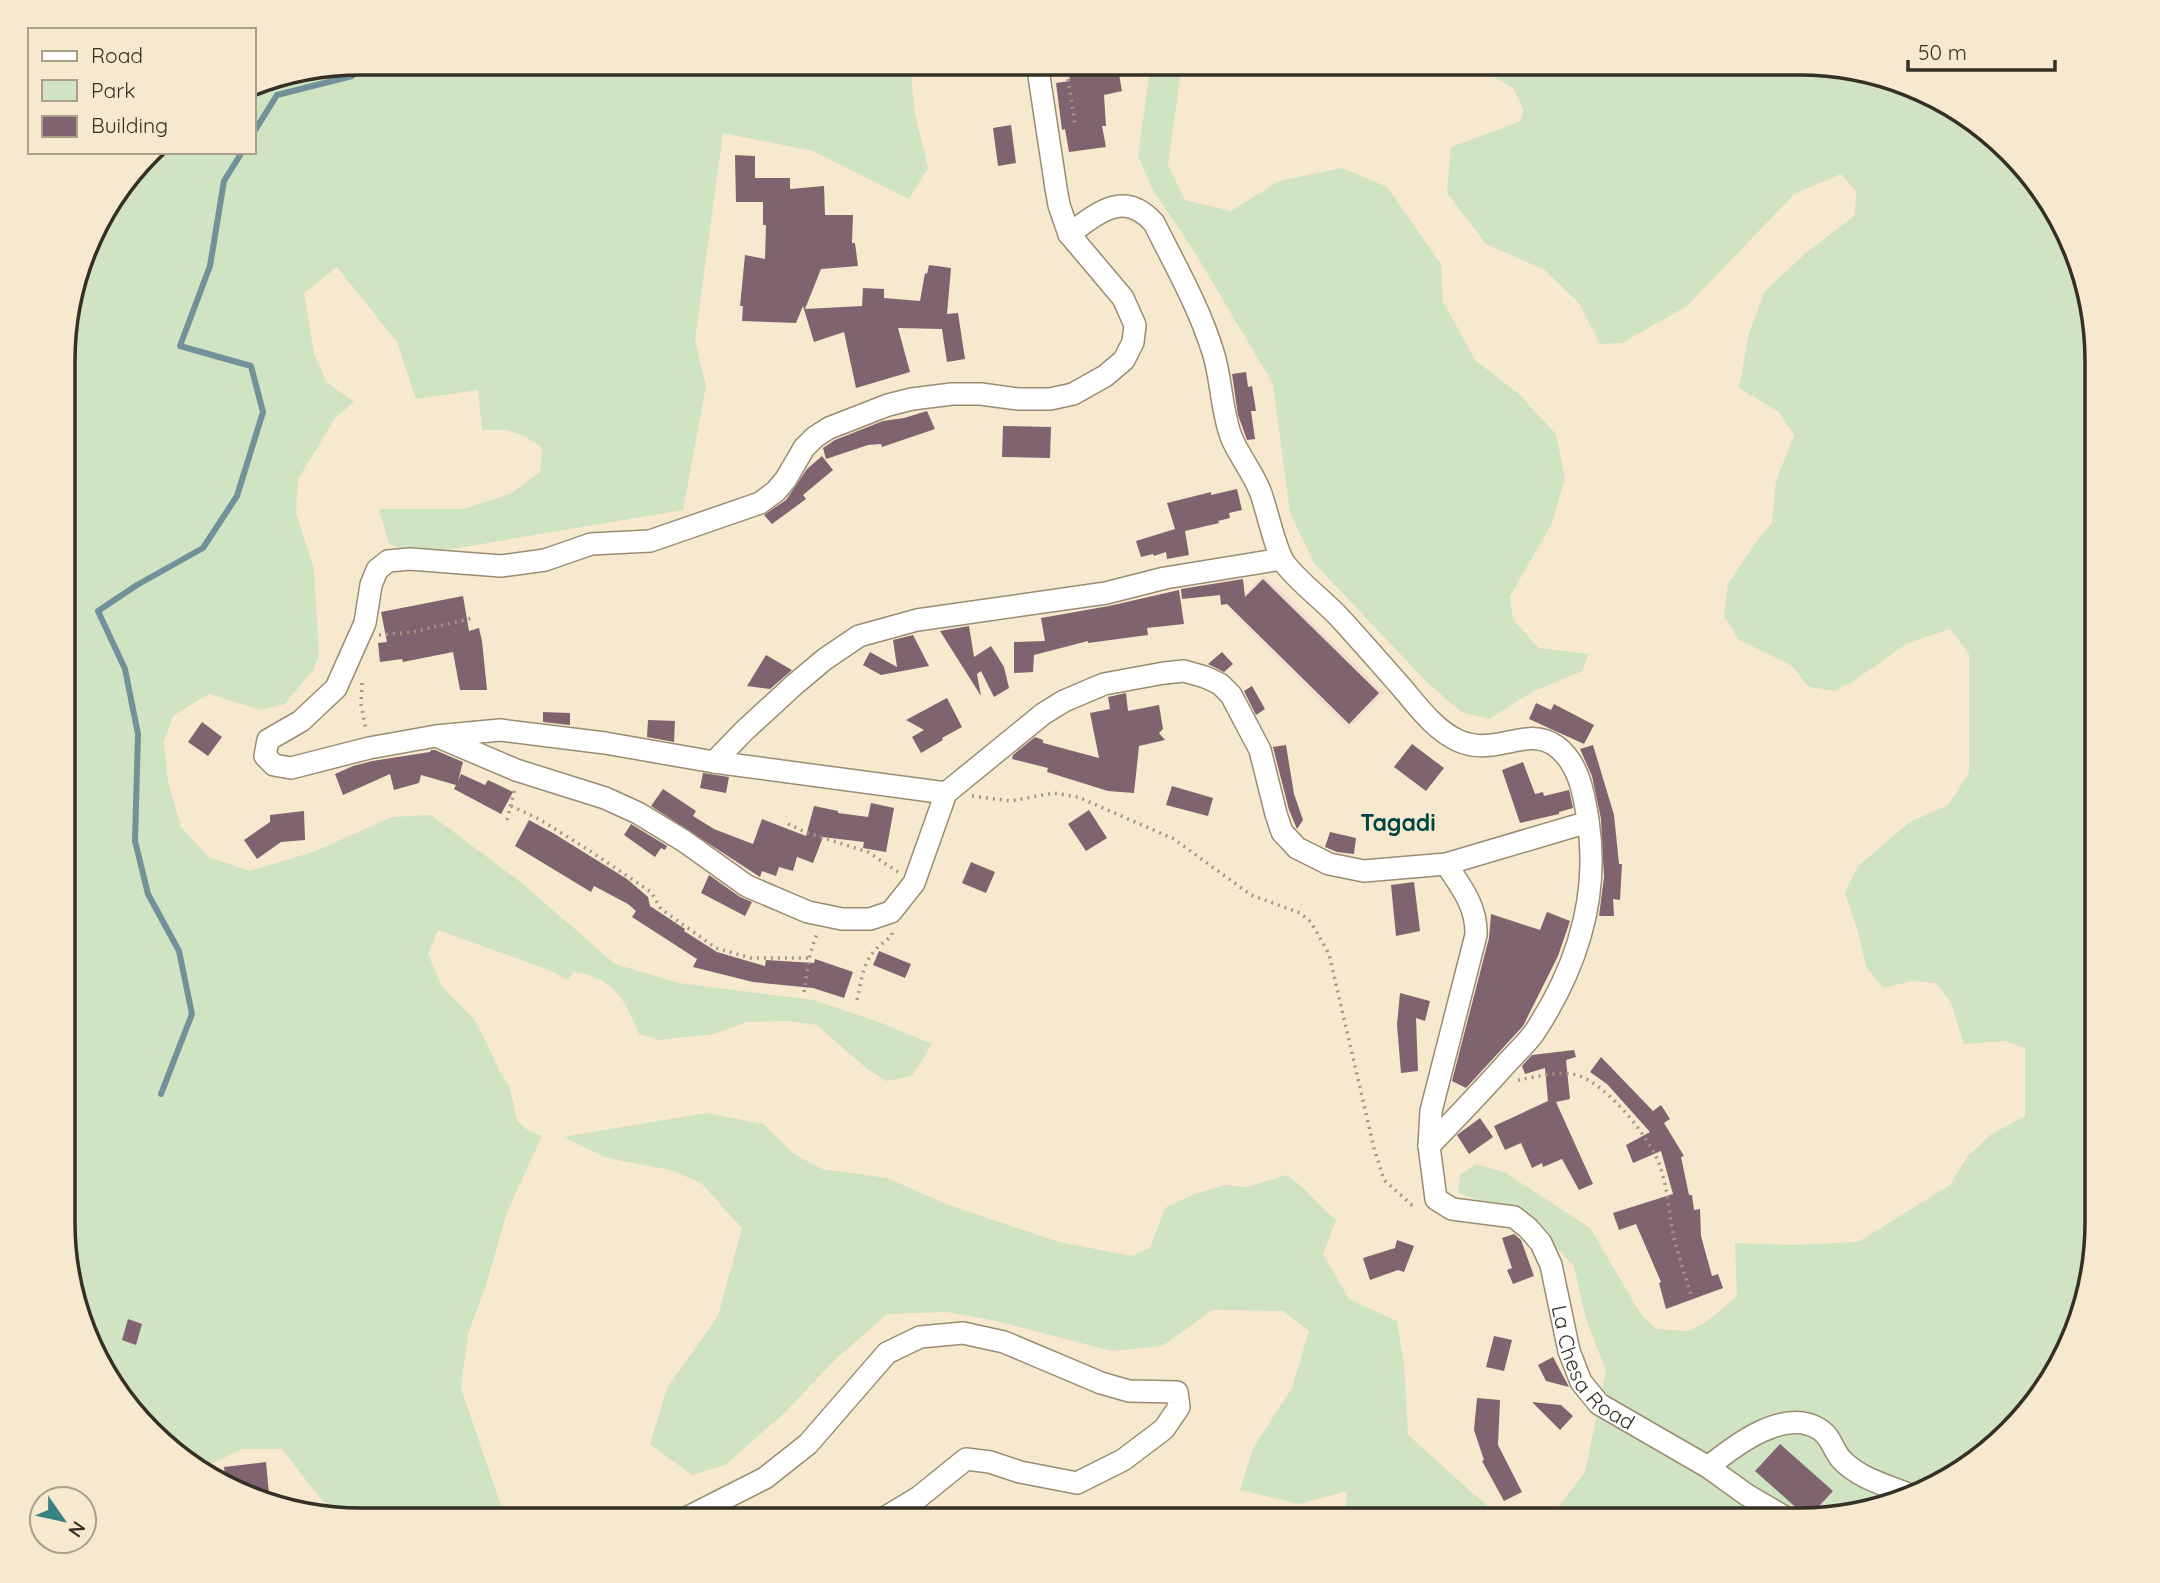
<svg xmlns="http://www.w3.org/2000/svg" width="2160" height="1583" font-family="Quicksand,sans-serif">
  <rect width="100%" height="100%" fill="#f7e9cd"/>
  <path fill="#f1dcce" d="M1264 575 1384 693 1348 729 1230 610Z"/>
  <path fill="#d0e3c3" d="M362 63H910L915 115 928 168 909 199 813 151 723 133 695 340 706 386 683 510 440 551 410 552 389 544 379 509H463L510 494 540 472 542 448C520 431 509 429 482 430L478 390 416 399 397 342 337 267 304 293 314 354 327 382 354 402 336 417 298 479 296 513 314 569 319 656 313 670 285 704 261 710 209 694 174 715 164 741 168 781 181 827 209 857 250 871 313 852 392 817 431 815 523 884 615 964 679 983 814 1000 884 1024 932 1044 912 1076 886 1081 865 1067 817 1025 787 1021 747 1022 714 1034 659 1040 639 1034C625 999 613 977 573 972L568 980 549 970 438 930 428 954 442 987 473 1018 484 1038 499 1070 510 1088 517 1121 526 1129 542 1136 507 1212 486 1285 468 1334 461 1388 502 1509 501 1519H343L320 1498 282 1449H242L200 1469 180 1458 103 1370 66 1260V323L94 229 153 152H254V84Z
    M1151 63H1182L1168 165 1185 200 1231 211 1279 181 1342 168 1387 187 1441 264 1443 302 1476 361 1518 393 1556 434 1565 478 1552 523 1510 596 1513 620 1539 648 1589 654 1582 671 1534 691 1489 719 1461 712 1427 682 1314 563 1290 513 1273 384 1194 251 1153 190 1138 156Z
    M1469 63 1817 64 1912 86 1980 125 2066 229 2096 343V1240L2081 1318 2035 1403 1931 1489 1799 1520H1548L1585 1472 1606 1371 1585 1316 1574 1266 1526 1216 1458 1193 1460 1175 1476 1164 1504 1172 1590 1228 1642 1316 1656 1329 1688 1331 1705 1323 1737 1296 1735 1243 1792 1245 1858 1242 1950 1185 1967 1157 1990 1135 2025 1116V1048L2005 1041 1964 1044 1951 1003 1936 983 1912 981 1883 988 1866 966 1858 932 1845 893 1858 866 1910 822 1948 805 1969 773V654L1950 629 1908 643 1852 682 1834 691 1809 687 1791 665 1739 640 1724 616 1728 584 1756 542 1772 523 1776 481 1794 435 1779 412 1739 388 1749 333 1765 291 1805 254 1855 215 1856 191 1841 174 1794 194 1687 306 1622 343 1600 344 1579 303 1545 270 1486 244 1447 193 1451 147 1519 122 1524 111 1513 88Z
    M706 1113 763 1124 794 1154 822 1169 887 1178 946 1204 1059 1242 1132 1256 1150 1248 1165 1208 1194 1194 1225 1185 1247 1187 1286 1175C1306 1187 1318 1205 1336 1220L1323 1254 1349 1299 1397 1321 1404 1364 1408 1435 1503 1520H1345L1347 1491 1299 1504 1240 1490 1253 1448 1292 1388 1309 1331 1283 1311 1213 1310 1162 1346 1112 1351 996 1321 947 1312 887 1314 838 1357 783 1414 725 1465 692 1475 650 1444 667 1388 718 1316 742 1228 701 1183 671 1170 607 1158 563 1137Z"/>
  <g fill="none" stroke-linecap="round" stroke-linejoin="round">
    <path stroke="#72929b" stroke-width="6" d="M254 132 277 95 352 76 367 63
      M161 1094 192 1014 179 951 148 894 135 841 138 734 125 669 98 611 137 585 203 548 237 496 263 412 251 366 180 346 210 266 224 181 242 152"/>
  </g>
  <path fill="#7f636f" d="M1103 63H1117L1122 91 1104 95 1106 126H1102L1106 147 1069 152 1065 129 1062 130 1056 83 1070 81 1069 74 1104 69Z
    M1011 125 1016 163 998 166 993 128Z
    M735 155 755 156V178H790V189L824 186 825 215H853L852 243H855L858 266 821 269 805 309 862 306 863 288 884 289V298L920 301 925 273 927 274 929 265 951 268 947 314 958 313 965 359 947 362 942 329 898 328 910 372 856 388 844 332 814 342 803 306 796 323 742 321 743 306H740L745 255 765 259 766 225H763V202H736Z
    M1246 372 1248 387 1252 386 1256 411H1251L1255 439 1247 440 1238 415 1232 374Z
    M927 411 935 429 882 447 881 444 868 445 826 459 823 448 835 440 883 421 904 418Z
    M1003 426 1051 427 1050 458 1002 457Z
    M822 456 833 470 803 495 806 499 772 524 764 515 786 500 807 469Z
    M1237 489 1242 510 1229 513 1230 518 1218 521 1219 523 1185 531 1189 555 1167 559 1166 552 1154 556 1153 554 1141 557 1136 541 1175 529 1167 503 1211 492V495Z
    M1243 579 1245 597 1263 579 1379 693 1349 724 1227 604 1221 605 1220 595 1182 599 1181 589Z
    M1179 590 1184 624 1147 628 1148 635 1088 643V641L1034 655 1033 672 1014 673V642L1045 641 1041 618 1109 606Z
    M463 596 469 631 479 628 482 641 487 690H460L453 652 403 662 402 659 380 662 378 643 387 642 381 612Z
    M969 626 974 657 991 646 1004 667 1009 688 994 697 981 671 977 674 981 696 940 631Z
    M913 635 929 666 881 675 863 665 870 652 897 667 893 640Z
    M1222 652 1233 664 1224 672 1208 664Z
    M766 655 792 670 770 689 747 686Z
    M1252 686 1265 709 1256 715 1244 691Z
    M1126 693 1128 711 1159 705 1163 729 1159 733 1165 740 1139 746 1134 793 1108 791 1047 772 1048 768 1012 759 1013 755 1035 737 1043 740V743L1099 758 1090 713 1110 709 1108 697Z
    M947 698 962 727 942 738 943 740 921 753 912 737 924 730 906 720Z
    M1536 703 1551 710 1554 704 1594 725 1584 744 1529 719Z
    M543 712 570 713V725L543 722Z
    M648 720 675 721 674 742 647 737Z
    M202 722 222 737 208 756 188 742Z
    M1412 744 1444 768 1426 791 1394 767Z
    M1286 745 1294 794 1303 820 1297 829 1289 810 1273 747Z
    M1593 745 1614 815 1619 864H1622L1620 900 1613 899 1614 916H1599L1604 877 1601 819 1592 776 1580 749Z
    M431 750H435L463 762 458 781 461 774 485 785 488 780 513 792 501 814 454 789 456 785 421 775 419 783 394 790 390 774 343 795 335 774 353 766 372 761 430 752Z
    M1523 762 1535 794 1543 792 1544 796 1569 790 1573 808 1559 812V814L1520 823 1502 770Z
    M703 773 729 777 726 793 700 788Z
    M1172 786 1213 798 1208 816 1166 805Z
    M663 789 696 811 693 816 714 829 753 844 762 819 806 836 814 806 838 811V813L868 817 871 803 894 808 886 852 863 848 864 842 823 837 813 863 797 857 793 871 779 867 776 876 762 871 760 877 651 806Z
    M1089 810 1107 838 1086 851 1068 824Z
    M304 811 305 840 281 842 257 859 244 840 270 822V815Z
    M529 820 553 833 627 879 648 897 650 906 685 929 684 931 717 952 765 966 766 960 814 963 815 959 853 972 844 998 813 988 753 982 693 967 697 959 632 917 636 911 628 904 594 886 591 892 515 846Z
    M631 824 667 846 665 850 661 848 655 857 624 835Z
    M1330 832 1356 838 1354 854 1337 852 1325 847Z
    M971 862 995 872 986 893 962 883Z
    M709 875 740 897 752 902 745 916 701 893Z
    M1414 882 1420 931 1396 936 1391 885Z
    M1547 912 1570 921 1558 956 1523 1026 1466 1088 1452 1081 1489 938 1491 914 1540 930Z
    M879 951 911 964 905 978 873 965Z
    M1400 993 1430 1001 1425 1021 1416 1018 1418 1071 1401 1073 1397 1025Z
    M1574 1050 1576 1057 1566 1060 1570 1099 1556 1102 1593 1184 1579 1190 1562 1159 1543 1167 1542 1163 1532 1168 1521 1143 1505 1150 1494 1126 1548 1101 1545 1068 1525 1074 1522 1066 1532 1055Z
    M1601 1057 1653 1111 1661 1105 1670 1119 1664 1123 1684 1156 1681 1157 1689 1195H1692L1694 1210 1700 1209 1701 1236 1712 1276 1718 1274 1723 1288 1666 1309 1659 1283 1661 1282 1636 1224 1619 1230 1613 1213 1673 1194 1661 1151 1633 1163 1626 1145 1650 1132 1607 1084 1590 1072Z
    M1480 1118 1493 1137 1469 1154 1457 1135Z
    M1514 1234 1521 1240 1534 1276 1513 1284 1507 1270 1512 1268 1502 1238Z
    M1397 1240 1414 1246 1404 1272 1398 1270 1370 1280 1363 1258 1395 1248Z
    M128 1319 142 1324 136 1345 122 1340Z
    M1494 1336 1512 1340 1504 1371 1486 1367Z
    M1553 1357 1568 1385 1569 1387 1546 1381 1538 1365Z
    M1477 1398 1500 1400 1498 1445 1522 1492 1504 1501 1482 1461 1484 1460 1474 1430Z
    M1532 1402 1561 1405 1573 1416 1560 1430Z
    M1780 1444 1833 1491 1808 1518 1755 1471Z
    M266 1462 270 1505 226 1483 224 1467Z"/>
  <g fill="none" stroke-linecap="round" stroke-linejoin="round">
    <defs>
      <g id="street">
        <path d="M1069 234C1098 213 1124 189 1154 223 1175 265 1199 307 1213 352 1222 380 1221 412 1232 439 1240 457 1253 473 1260 491 1267 509 1275 550 1285 564 1303 586 1321 598 1340 618 1361 641 1382 665 1403 689 1419 708 1436 731 1459 741 1496 757 1526 725 1556 746 1579 763 1584 794 1588 820 1600 898 1577 968 1534 1033 1526 1044 1515 1054 1506 1064 1481 1092 1455 1119 1429 1146"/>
        <path d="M441 738 516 770 605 798 638 813 684 841 747 886 808 912 842 919H870L891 912 914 883 946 793 1043 714 1064 701 1104 684 1164 673 1184 671 1205 677 1220 684 1231 695 1260 750 1276 814 1282 832 1297 848 1329 864 1364 871 1446 864 1588 822"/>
        <path d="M714 762 744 731 794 685 825 659 859 636 917 620 1106 593 1165 578 1282 559"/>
        <path d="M946 793 714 762 605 743 500 730 436 736 369 748 291 768 274 765 265 756 268 740 301 721 336 688 365 623 371 585 377 570 388 561 410 559 501 566 545 560 591 544 650 541 760 503 776 491 786 479 804 448 815 437 829 428 888 405 912 399 952 394H981L1018 399H1050L1073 394 1105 376 1124 360 1133 342 1135 325 1123 298 1069 234 1059 205 1056 188 1037 63"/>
        <path id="s1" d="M1446 864C1461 887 1477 906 1476 935L1431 1111 1429 1146 1436 1199 1452 1209 1514 1217 1528 1228 1541 1243 1551 1265 1569 1351 1581 1382 1599 1404 1708 1467 1747 1495 1790 1520"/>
        <path d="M1708 1467C1734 1446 1784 1407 1819 1429 1831 1436 1833 1450 1841 1459 1858 1478 1886 1485 1908 1494"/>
        <path d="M682 1520 765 1478 808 1444 887 1353 920 1337 963 1333 1004 1342 1101 1383 1129 1391 1177 1392 1179 1407 1164 1429 1123 1460 1077 1483 1020 1472 990 1462 966 1459 919 1497 881 1520"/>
      </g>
    </defs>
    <use href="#street" stroke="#998c73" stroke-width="24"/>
    <path stroke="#a19783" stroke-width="3.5" stroke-dasharray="2 5" stroke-linecap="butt" d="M1068 79 1075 124
      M379 635 413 632 473 618
      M362 683 361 704 366 730
      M972 796 1011 801 1054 793 1078 797 1174 839 1251 895 1300 913 1311 922 1329 954 1374 1148 1384 1180 1412 1205 1417 1204
      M511 806 539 819 590 851 651 892 661 909 716 948 751 958H809
      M507 820 515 788
      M788 824 808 833 868 852 898 872
      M804 992 810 954 817 933
      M857 1000C864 968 863 956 892 936V931
      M1518 1080C1535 1077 1554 1072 1572 1074 1603 1078 1653 1140 1661 1169 1668 1191 1669 1215 1674 1238 1679 1257 1685 1276 1691 1295"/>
    <use href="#street" stroke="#fff" stroke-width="21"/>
  </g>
  <g text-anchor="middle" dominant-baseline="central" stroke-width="7" stroke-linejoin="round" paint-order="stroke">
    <g font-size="21" fill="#353025" stroke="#f7e9cd">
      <text stroke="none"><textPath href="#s1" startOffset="607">La Chesa Road</textPath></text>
    </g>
    <g font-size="23" font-weight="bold" fill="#004545" stroke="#f7e9cd">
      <text x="1398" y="822">Tagadi</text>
    </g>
  </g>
  <path d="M0 0H2160V1583H0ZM361 75H1799A286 286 0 0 1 2085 361V1222A286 286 0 0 1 1799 1508H361A286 286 0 0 1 75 1222V361A286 286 0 0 1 361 75Z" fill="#f7e9cd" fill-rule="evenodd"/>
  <path fill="none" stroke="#353025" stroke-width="3.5" d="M361 75H1799A286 286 0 0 1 2085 361V1222A286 286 0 0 1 1799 1508H361A286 286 0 0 1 75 1222V361A286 286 0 0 1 361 75Z"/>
  <rect x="28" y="28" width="228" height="126" fill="#f7e9cd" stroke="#a99f8a" stroke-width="2"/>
  <rect x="42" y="51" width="35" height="10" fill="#ffffff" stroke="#a99f8a" stroke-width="2"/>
  <text x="91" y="63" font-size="21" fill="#353025">Road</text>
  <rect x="42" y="80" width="35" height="21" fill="#d0e3c3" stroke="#a99f8a" stroke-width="2"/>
  <text x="91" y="98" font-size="21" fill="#353025">Park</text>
  <rect x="42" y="116" width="35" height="21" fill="#7f636f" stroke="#a99f8a" stroke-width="2"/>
  <text x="91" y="133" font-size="21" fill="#353025">Building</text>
  <g transform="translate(63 1520) rotate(124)"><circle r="33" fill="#f7e9cd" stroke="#a99f8a" stroke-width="2"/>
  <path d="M0-5L12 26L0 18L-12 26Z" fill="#398182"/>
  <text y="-10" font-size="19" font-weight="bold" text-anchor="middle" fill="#353025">N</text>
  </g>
  <path d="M1908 60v10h147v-10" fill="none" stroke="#353025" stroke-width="3.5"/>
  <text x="1918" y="60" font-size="21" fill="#353025" stroke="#f7e9cd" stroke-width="5" paint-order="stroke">50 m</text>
</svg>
